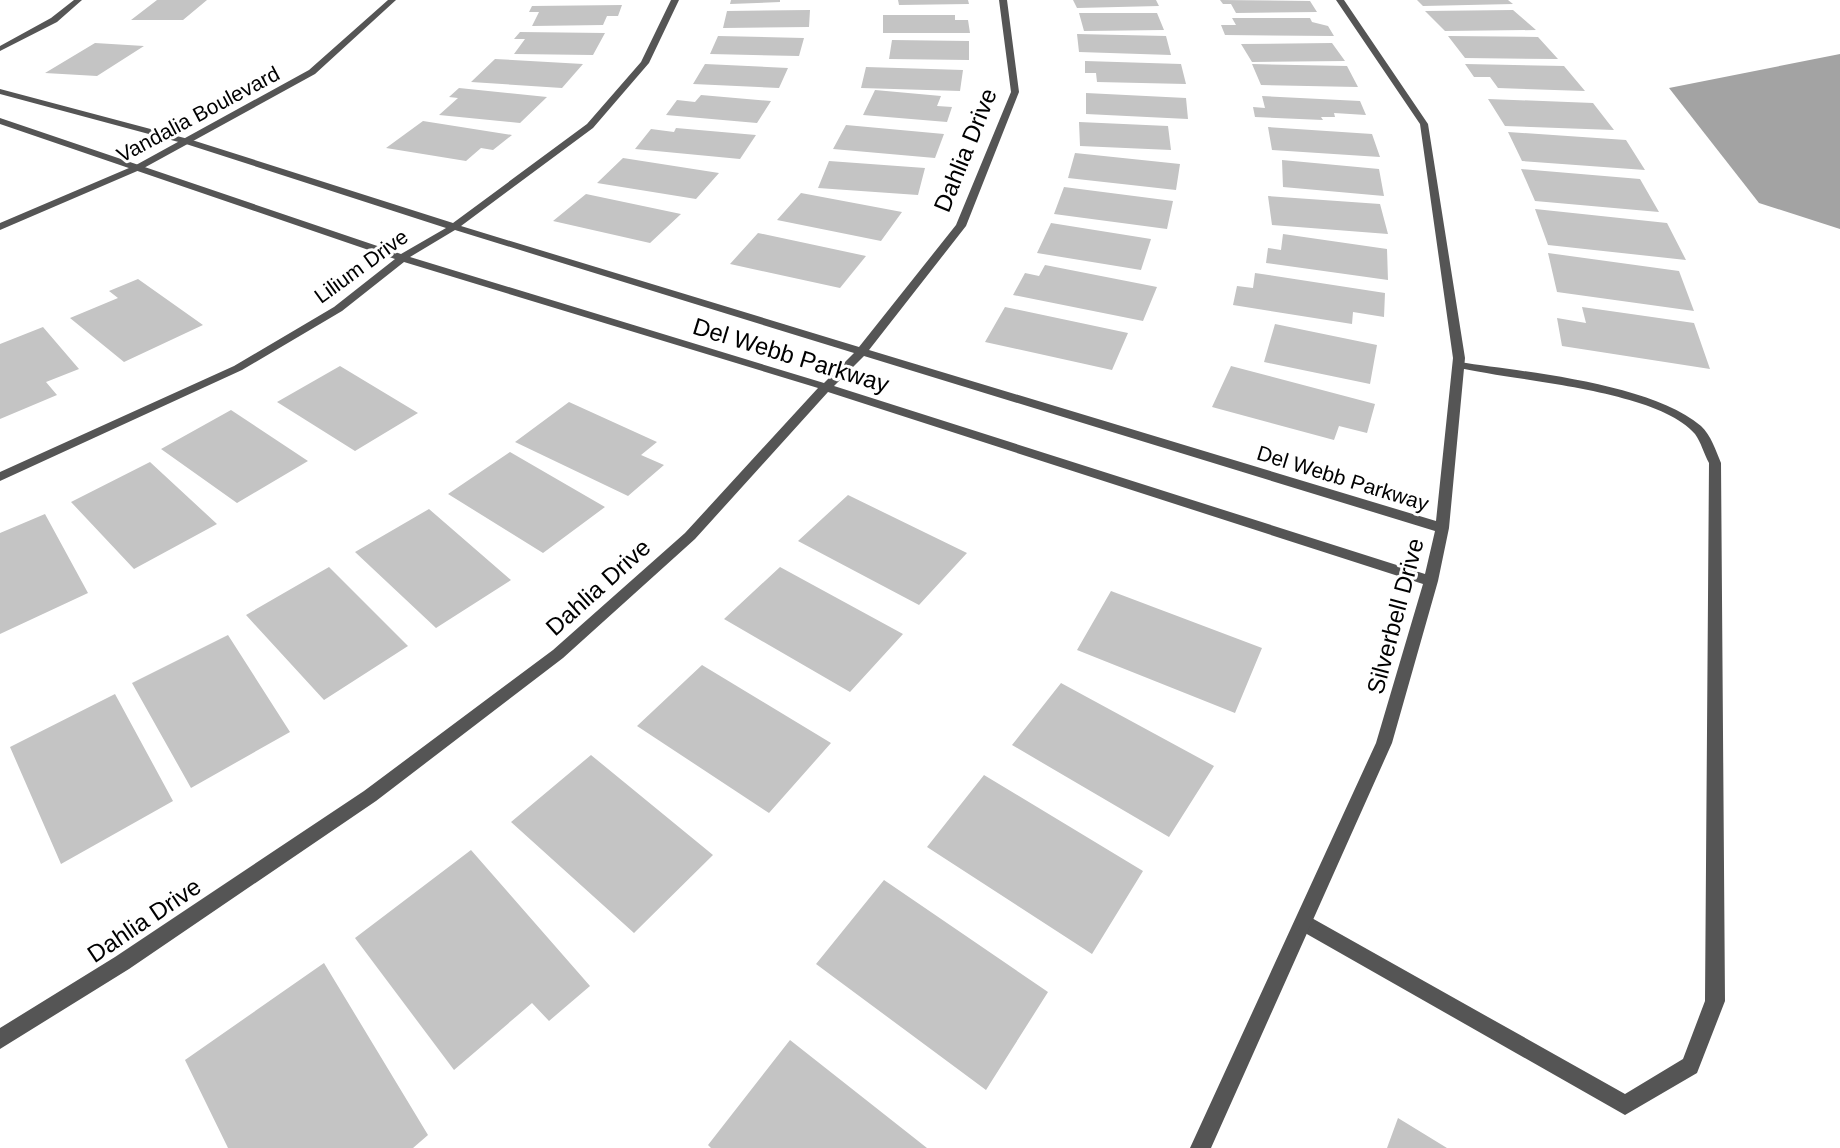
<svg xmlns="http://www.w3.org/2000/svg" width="1840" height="1148" font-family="Helvetica,sans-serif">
  <rect width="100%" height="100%" fill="#fff"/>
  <path fill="#a3a3a3" d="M1840 54V229L1759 203 1669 88Z"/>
  <path fill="#c4c4c4" d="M157 0H207L183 20H131Z
    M731 0H780V2L730 4Z
    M898 0H968L969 4 899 5Z
    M1073 0H1156L1159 6 1077 8Z
    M1220 0 1310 1 1317 12 1236 13 1231 4H1223Z
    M1417 0H1508L1513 4 1423 6Z
    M622 5 618 16H607L603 25 532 26 539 12H529L532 6Z
    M810 10 809 27 723 28 727 11Z
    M1513 10 1536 30 1445 31 1425 11Z
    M1079 13H1157L1164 30 1084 31Z
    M883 15H955V20H968L970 33H883Z
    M1232 18H1310L1312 22 1328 26 1334 36 1225 35 1221 25H1236Z
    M520 32 605 33 593 55 514 54 525 39H514Z
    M1077 34 1166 36 1171 55 1079 52Z
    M718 36 804 38 799 56 710 54Z
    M1448 36 1538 37 1558 59 1465 58Z
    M892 40 969 41V60L889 59Z
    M95 43 144 46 97 76 45 73Z
    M1332 43 1345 61 1252 62 1241 44Z
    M495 59 583 64 562 88 471 82Z
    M1085 61 1181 64 1186 84 1097 82 1096 73H1085Z
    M705 64 788 68 779 88 693 84Z
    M1252 64 1347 66 1358 87 1261 85Z
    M1465 64 1564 66 1585 91 1498 88 1490 77H1474Z
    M866 67 963 70 960 91 861 88Z
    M459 88 547 97 520 123 439 115 458 98 449 97Z
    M875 90 941 96 937 106 952 107 947 122 863 115Z
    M1086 93 1186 98 1188 119 1086 114Z
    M701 95 771 101 757 123 666 115 677 100 695 102Z
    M1262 96 1360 101 1366 115 1334 113 1335 117H1321L1323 120 1255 117 1253 107 1265 108Z
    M1488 99 1593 103 1614 130 1505 126Z
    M423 121 512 135 493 150 481 148 466 161 386 148Z
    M1079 122 1168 126 1171 150 1080 146Z
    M846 125 944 134 935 158 833 149Z
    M1268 127 1372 134 1380 157 1272 150Z
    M676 128 756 135 740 159 635 149 651 129 674 132Z
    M1508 132 1626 140 1645 170 1522 161Z
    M1075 153 1180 164 1176 190 1068 178Z
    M623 158 719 173 696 199 597 183Z
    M1282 160 1379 169 1384 196 1283 187Z
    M829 161 925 168 918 195 818 188Z
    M1521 169 1640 179 1659 212 1535 201Z
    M1064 187 1173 201 1167 229 1054 214Z
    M801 193 902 212 881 241 777 220Z
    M586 194 681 214 650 243 553 221Z
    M1268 196 1380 204 1388 234 1272 225Z
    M1535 209 1667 223 1686 260 1548 245Z
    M1051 223 1151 239 1141 270 1037 253Z
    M758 233 866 256 840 288 730 264Z
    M1283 234 1387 249 1388 280 1266 263 1268 248 1281 250Z
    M1548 253 1679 271 1694 311 1557 292Z
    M1045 265 1157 287 1143 321 1013 295 1025 273 1039 276Z
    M1255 273 1385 293 1384 317 1353 312 1352 324 1233 305 1237 286 1253 288Z
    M138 279 203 325 124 362 70 318 118 298 109 291Z
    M1005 307 1128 333 1112 370 985 342Z
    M1582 307 1694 323 1710 369 1562 346 1557 318 1586 323Z
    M1275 324 1377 345 1370 384 1264 362Z
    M43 327 79 369 46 382 57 395 0 419V344Z
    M340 366 418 413 355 451 277 402Z
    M1231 366 1375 404 1367 433 1339 426 1334 440 1212 407Z
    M569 402 657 442 641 455 664 465 628 496 515 442Z
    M231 410 308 461 237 503 161 449Z
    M510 452 605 507 543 553 448 494Z
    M150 462 217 524 134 569 71 502Z
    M848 495 967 553 919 605 798 541Z
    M429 509 511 580 436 628 355 552Z
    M45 514 88 593 0 634V533Z
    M329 567 408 646 324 700 246 615Z
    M780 567 903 634 850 692 724 619Z
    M1111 591 1262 648 1235 713 1077 650Z
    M228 635 290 732 191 788 132 683Z
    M702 665 831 743 769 813 637 726Z
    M1061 683 1214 766 1169 837 1012 745Z
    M115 694 173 801 61 864 10 747Z
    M591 755 713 855 634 933 511 822Z
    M984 775 1143 871 1092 954 927 847Z
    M471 850 590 986 549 1021 532 1003 454 1070 355 938Z
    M884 880 1048 992 986 1090 816 964Z
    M324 963 428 1135 413 1148H228L185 1060Z
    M790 1040 927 1148H711L708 1145Z
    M1398 1118 1447 1148H1387Z"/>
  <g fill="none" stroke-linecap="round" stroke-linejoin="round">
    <path fill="#555" fill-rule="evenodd" d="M1459 362C1525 372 1650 383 1701 426 1711 435 1716 451 1721 463L1725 1001 1697 1073 1625 1115 1298 929 1295 923 1298 917 1304 914 1310 917 1625 1094 1683 1059 1705 1001 1709 463C1704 454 1701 442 1695 434 1657 389 1512 381 1455 367L1453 365Z"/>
    <path fill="#555" fill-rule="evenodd" d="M74 0H82L57 22 0 51V46L51 18Z
      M671 0H679L649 63 593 128 461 226 859 347 956 225 1011 92 999 0H1007L1019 92 966 226 869 350 1436 521 1453 358 1420 124 1336 0H1344L1428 124 1465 358 1449 528 1438 581 1392 743 1211 1148H1190L1376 743 1423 584 828 392 695 539 563 658 376 801 129 969 0 1049V1028L115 957 364 791 553 650 685 533 818 388 404 262 342 311 242 370 0 481V472L234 366 334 307 395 259 0 124V118L401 254 446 228 186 144 0 94V89L192 140 453 223 587 124 641 62ZM455 230 854 353 824 383 410 257ZM864 356 1435 531 1425 574 834 386Z"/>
    <path fill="#555" fill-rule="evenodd" d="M388 0H396L315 74 142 169 0 230V223L136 165 309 70Z"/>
  </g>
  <g text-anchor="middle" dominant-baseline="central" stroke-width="6" stroke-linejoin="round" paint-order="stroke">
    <g font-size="21" fill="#000" stroke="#fff">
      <text transform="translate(198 114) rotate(-28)">Vandalia Boulevard</text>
      <text transform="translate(361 266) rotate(-36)">Lilium Drive</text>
      <text transform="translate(1343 478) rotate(17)">Del Webb Parkway</text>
    </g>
    <g font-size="24" fill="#000" stroke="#fff">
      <text transform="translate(965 150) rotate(-68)">Dahlia Drive</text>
      <text transform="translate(791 355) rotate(17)">Del Webb Parkway</text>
      <text transform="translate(598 587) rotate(-42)">Dahlia Drive</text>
      <text transform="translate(1395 616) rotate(-75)">Silverbell Drive</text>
      <text transform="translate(144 920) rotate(-34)">Dahlia Drive</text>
    </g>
  </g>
</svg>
